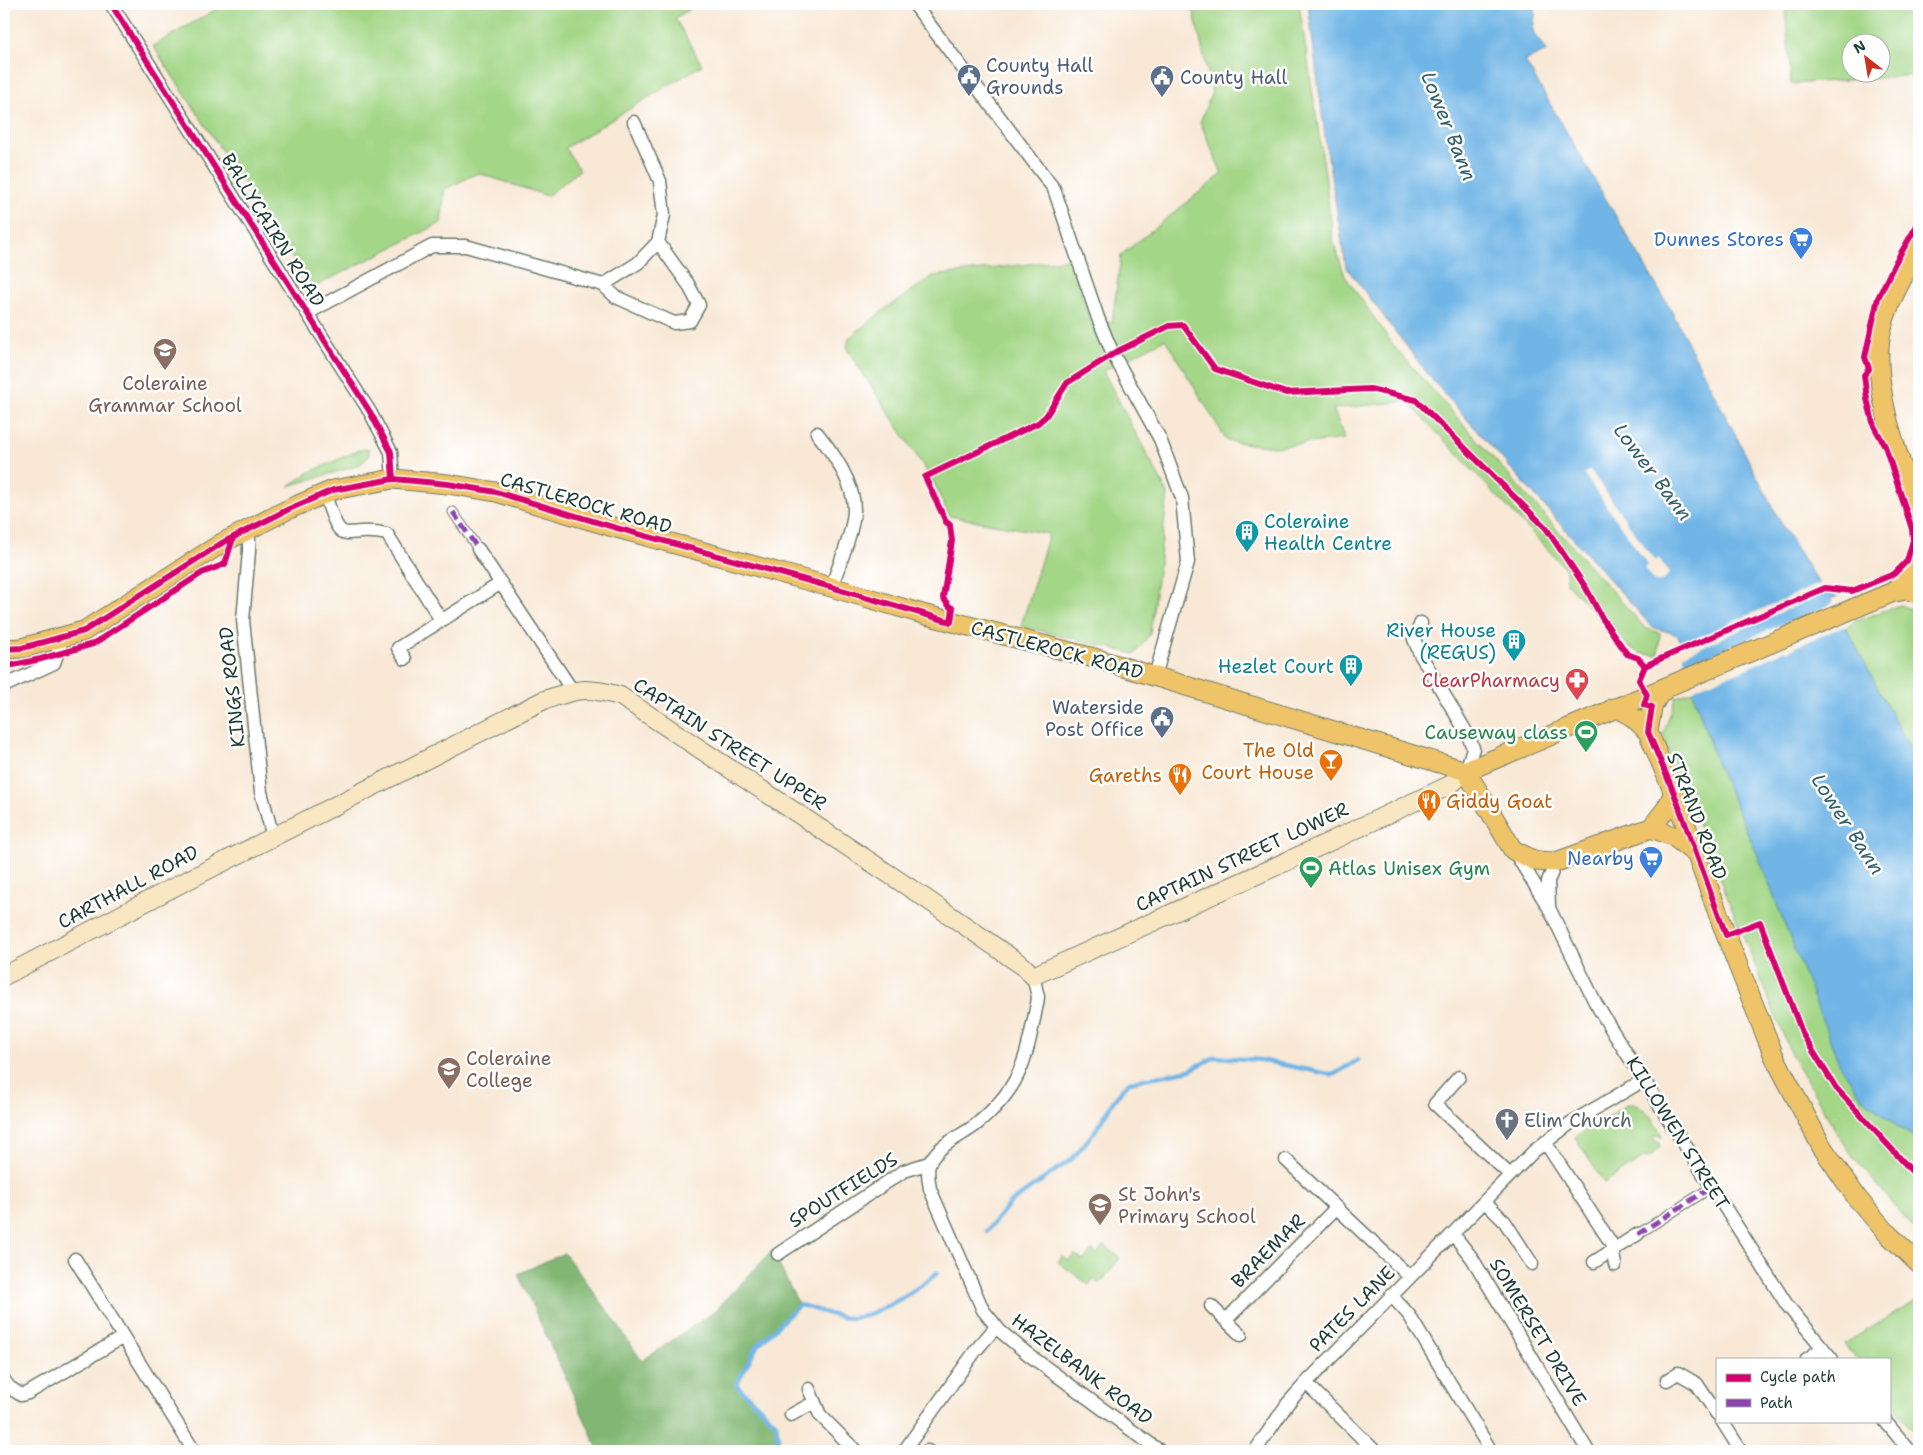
<svg xmlns="http://www.w3.org/2000/svg" width="1923" height="1455" font-family="'Shantell Sans',sans-serif">
  <rect width="100%" height="100%" fill="#fff"/>
  <filter id="ink" filterUnits="userSpaceOnUse"><feTurbulence type="fractalNoise" baseFrequency=".02" numOctaves="2"/><feDisplacementMap in="SourceGraphic" scale="10" xChannelSelector="R" yChannelSelector="G"/><feConvolveMatrix kernelMatrix="1 2 1 2 8 2 1 2 1" color-interpolation-filters="sRGB"/></filter>
  <filter id="wash" filterUnits="userSpaceOnUse"><feTurbulence type="fractalNoise" baseFrequency=".0096" numOctaves="4" result="noise"/><feDisplacementMap in="SourceGraphic" scale="20" xChannelSelector="R" yChannelSelector="G"/><feGaussianBlur stdDeviation="1.12" result="paint"/><feColorMatrix in="noise" values="0 0 0 0 0 0 0 0 0 0 0 0 0 0 0 0 0 1.4 0 .05"/><feComposite in="paint" operator="in"/></filter>
  <g filter="url(#wash)">
    <rect width="100%" height="100%" fill="#f8e8d5"/>
    <path fill="#a3d686" stroke="#618a5d" fill-rule="evenodd" d="M225 4H698L675 18 702 65 565 148 580 170 547 196 478 173 445 189 441 223 312 288 153 46Z
      M1192 4H1299L1325 173 1333 241 1345 276 1396 349 1645 628 1660 633 1658 655 1642 654 1628 646 1567 584 1566 569 1407 401 1333 409 1345 439 1274 447 1227 441 1165 339 1103 371 1168 494 1150 634 1135 654 1021 626 1049 534 949 516 933 481 847 349 849 338 881 312 933 276 1069 259 1092 325 1112 322 1121 255 1222 174 1200 122 1212 92Z
      M1785 4H1919V75L1791 84ZM1850 42H1880V72H1850Z
      M369 449V456L360 465 289 486 308 473 359 450Z
      M1900 605 1917 612 1914 617 1919 619V736L1916 738 1919 745V781L1842 627 1846 628 1856 621Z
      M1695 691 1919 1102V1235L1846 1148 1791 1054 1670 756 1663 734 1676 697Z
      M1628 1104C1646 1103 1653 1121 1662 1135L1661 1138 1658 1135 1653 1137V1139L1659 1143 1660 1147 1649 1158 1645 1157 1604 1183 1575 1137Z
      M1104 1245 1120 1258 1100 1284 1093 1279 1089 1285 1058 1262 1062 1256 1069 1261 1074 1254 1083 1261 1092 1250 1097 1254Z
      M1919 1299V1438L1889 1401V1359H1856L1844 1344Z"/>
    <path fill="#82b773" stroke="#507a54" d="M772 1251 799 1305 757 1346 736 1385 776 1423 780 1451H599L518 1274 564 1253 608 1311 642 1361 715 1311Z"/>
    <path fill="#70b5e6" stroke="#48798d" d="M1308 4H1523L1524 8 1536 7 1533 31 1547 51 1525 61 1672 312 1782 525 1824 592 1840 595 1831 599 1904 738 1919 762V1140L1895 1125 1860 1095 1839 1063 1758 856 1718 767 1695 699 1678 635 1652 627 1433 381 1346 267 1326 145Z"/>
    <path fill="#f8e8d5" d="M1590 470 1655 561 1659 558 1669 573 1666 578 1660 582H1654L1644 568 1648 565 1584 474Z
      M1821 583 1825 590 1842 594 1841 597 1827 592 1684 655 1686 665 1725 650V648L1731 645 1732 646 1784 623 1785 624 1831 604 1835 600 1848 627H1842L1795 647V648L1787 652 1786 650 1744 670 1698 687 1690 693 1678 646Z"/>
    <g fill="none" stroke-linecap="round" stroke-linejoin="round">
      <path stroke="#70b5e6" stroke-width="4.5" d="M987 1231 1010 1203 1072 1159 1095 1131 1116 1097 1129 1082 1190 1070 1215 1057 1260 1060 1333 1075 1358 1060
        M780 1451 776 1423 736 1385 757 1346 799 1305C816 1308 836 1319 852 1318 874 1317 921 1288 937 1273"/>
    </g>
  </g>
  <g filter="url(#ink)">
    <g fill="none" stroke-linecap="round" stroke-linejoin="round">
      <defs>
        <path id="pedestrian" d="M453 512 478 549
          M1638 1234 1712 1187"/>
        <path id="minor" d="M111 4 370 412 391 452 393 479
          M914 4 1054 189 1098 318 1113 354 1160 439 1182 498 1188 562 1155 676
          M603 285 616 297 674 323 690 321 699 305 688 284 658 242
          M308 313 432 246H466L603 285 638 263 658 242 664 215 660 181 634 122
          M817 433C833 453 854 482 854 509 854 530 839 566 831 587
          M325 494C343 554 342 524 387 534L441 620
          M249 531V551L243 620 261 792 273 837
          M478 549 572 690
          M1421 623 1414 639 1420 654 1468 735 1473 748 1466 771
          M405 659 398 648 501 583
          M4 686 54 663 63 637
          M1514 851 1549 908 1595 1002 1613 1032 1787 1305 1832 1359
          M1549 906 1548 881 1556 862
          M1033 976 1038 997 1037 1004C1031 1032 1027 1063 1011 1087 1002 1101 989 1114 977 1124 962 1136 939 1144 930 1162 926 1170 929 1180 930 1189L983 1310 1000 1331 1029 1355 1160 1451
          M1459 1077 1435 1104 1510 1175
          M1545 1142 1611 1243 1615 1265
          M1286 1160 1410 1277
          M1485 1202 1505 1222 1532 1264
          M1453 1234 1472 1258 1588 1451
          M778 1254 904 1171 929 1163
          M75 1259 194 1451
          M1594 1262 1638 1234
          M1391 1295 1409 1315 1491 1451
          M1211 1306 1241 1335
          M1226 1320 1336 1208
          M1807 1359 1823 1348
          M4 1380 9 1387 21 1395 28 1393 123 1337
          M1667 1380 1678 1373 1697 1384 1717 1414
          M1306 1383 1375 1451
          M809 1389 820 1415 856 1451
          M791 1415 813 1403
          M1722 1421 1741 1451
          M1885 1421 1910 1451
          M904 1451 976 1350 996 1327
          M927 1451H928
          M1255 1451 1288 1403 1306 1383 1534 1151 1572 1122 1644 1080"/>
        <path id="secondary" d="M4 976 180 884 542 701C577 689 584 686 620 696L925 898 1023 966 1033 976 1314 849 1450 785 1466 771"/>
        <path id="primary" d="M1919 249C1903 275 1880 316 1879 347 1876 406 1902 463 1919 518
          M1893 592 1913 572 1919 552
          M4 649 22 648 84 631 222 543 289 509 333 490 393 479 448 484 496 492 613 527 831 587 926 615 1094 658 1466 771
          M1666 688 1658 696 1652 707 1648 732 1674 793 1726 935 1774 1056 1822 1147 1857 1198 1887 1233 1919 1264
          M1613 708C1629 711 1637 721 1648 732
          M1466 771 1893 592 1906 590 1919 593
          M1466 771 1513 850 1535 861 1556 862 1651 828 1666 809 1674 793
          M1651 828 1673 836 1696 854"/>
      </defs>
      <use href="#pedestrian" stroke="#6b796c" stroke-width="11"/>
      <use href="#minor" stroke="#6b796c" stroke-width="15"/>
      <use href="#secondary" stroke="#6b796c" stroke-width="20"/>
      <use href="#primary" stroke="#6b796c" stroke-width="21"/>
      <use href="#pedestrian" stroke="#fff" stroke-width="9"/>
      <use href="#minor" stroke="#fff" stroke-width="12"/>
      <use href="#secondary" stroke="#f9e7c3" stroke-width="18"/>
      <use href="#primary" stroke="#efc469" stroke-width="19"/>
      <path stroke="#8e44ad" stroke-width="5" stroke-dasharray="10 5" stroke-linecap="butt" d="M453 512 478 549
        M1638 1234 1712 1187"/>
      <defs>
        <path id="cycleway" d="M111 4 370 412 391 452 393 479
          M1919 222 1895 263 1878 298 1865 357 1869 369 1864 375 1867 399 1874 426 1885 446 1912 529 1913 540 1907 561 1894 574 1852 591 1825 588 1660 659 1645 666 1639 680 1647 695 1644 705 1652 707 1648 732 1674 793 1726 935 1760 922 1803 1035 1836 1088 1919 1179
          M4 649 22 648 84 631 222 543 289 509 333 490 393 479 448 484 496 492 613 527 831 587 951 622 953 608 950 607 943 598 952 541 950 525 946 522 925 477 1038 423 1046 416 1067 383 1118 351 1169 326 1183 325 1215 369 1286 393 1370 389 1416 400 1546 528 1586 588 1602 618 1627 654 1638 658 1645 666
          M4 667 41 659 93 644 202 573 225 564 233 538"/>
      </defs>
      <use href="#cycleway" stroke="#fff" stroke-width="9"/>
      <use href="#cycleway" stroke="#d6006c" stroke-width="6"/>
    </g>
  </g>
  <defs>
    <symbol id="civic-pin" viewBox="-11 -11 22 30"><path d="M0 17L-7.5 6A9.5 9.5 0 1 1 7.5 6Z" fill="#5c6f8a" stroke="#fff"/><path d="M-.6-6.5H3V-4.5H.6V-3L4-1V1h2V6H-6V1h2V-1L-.6-3ZM-1.2 2.5V6h2.4V2.5Z" fill="#fff"/></symbol>
    <symbol id="supermarket-pin" viewBox="-11 -11 22 30"><path d="M0 17L-7.5 6A9.5 9.5 0 1 1 7.5 6Z" fill="#3f7fe0" stroke="#fff"/><path d="M-6-5.5h2.5l.6 2H6L4.5 2H-2.5L-4.4-4H-6ZM-1.5 3.2a1.3 1.3 0 1 0 .1 0ZM3 3.2a1.3 1.3 0 1 0 .1 0Z" fill="#fff"/></symbol>
    <symbol id="school-pin" viewBox="-11 -11 22 30"><path d="M0 17L-7.5 6A9.5 9.5 0 1 1 7.5 6Z" fill="#8d6e63" stroke="#fff"/><path d="M0-5L7-2L0 1L-7-2ZM-4 1L0 2.5L4 1V4Q0 6-4 4Z" fill="#fff"/></symbol>
    <symbol id="building-pin" viewBox="-11 -11 22 30"><path d="M0 17L-7.5 6A9.5 9.5 0 1 1 7.5 6Z" fill="#0f9aa8" stroke="#fff"/><path d="M-4-6H4V6H1V3H-1V6H-4ZM-2.5-4.3h1.7v1.8h-1.7ZM.8-4.3h1.7v1.8H.8ZM-2.5-1h1.7V.8h-1.7ZM.8-1h1.7V.8H.8Z" fill="#fff"/></symbol>
    <symbol id="pharmacy-pin" viewBox="-11 -11 22 30"><path d="M0 17L-7.5 6A9.5 9.5 0 1 1 7.5 6Z" fill="#e0444e" stroke="#fff"/><path d="M-2-6h4v4h4v4h-4v4h-4v-4h-4v-4h4Z" fill="#fff"/></symbol>
    <symbol id="stadium-pin" viewBox="-11 -11 22 30"><path d="M0 17L-7.5 6A9.5 9.5 0 1 1 7.5 6Z" fill="#2e9e5b" stroke="#fff"/><path d="M0-5a6.5 5 0 1 0 0 10a6.5 5 0 1 0 0-10ZM-3.5-1.8h7v3.6h-7Z" fill="#fff"/></symbol>
    <symbol id="bar-pin" viewBox="-11 -11 22 30"><path d="M0 17L-7.5 6A9.5 9.5 0 1 1 7.5 6Z" fill="#e8710a" stroke="#fff"/><path d="M-6-5H6L.8 .8V4.5H3.5V6h-7V4.5H-.8V.8Z" fill="#fff"/></symbol>
    <symbol id="restaurant-pin" viewBox="-11 -11 22 30"><path d="M0 17L-7.5 6A9.5 9.5 0 1 1 7.5 6Z" fill="#e8710a" stroke="#fff"/><path d="M-5-6h1v4h1v-4h1v4h1v-4h1v5L-1.5 .5V6h-2V.5L-5-1ZM5-6V6H3V1.5H1.5Q1.5-4 5-6Z" fill="#fff"/></symbol>
    <symbol id="church-pin" viewBox="-11 -11 22 30"><path d="M0 17L-7.5 6A9.5 9.5 0 1 1 7.5 6Z" fill="#6b7280" stroke="#fff"/><path d="M-1.2-6h2.4v3.5h3.3v2.4h-3.3V6h-2.4V-.1h-3.3v-2.4h3.3Z" fill="#fff"/></symbol>
  </defs>
  <g fill-rule="evenodd">
    <use href="#civic-pin" x="955" y="62" width="28" height="38"/>
    <use href="#civic-pin" x="1148" y="63" width="28" height="38"/>
    <use href="#supermarket-pin" x="1787" y="225" width="28" height="38"/>
    <use href="#school-pin" x="151" y="336" width="28" height="38"/>
    <use href="#building-pin" x="1233" y="518" width="28" height="38"/>
    <use href="#building-pin" x="1500" y="627" width="28" height="38"/>
    <use href="#building-pin" x="1337" y="652" width="28" height="38"/>
    <use href="#pharmacy-pin" x="1563" y="666" width="28" height="38"/>
    <use href="#civic-pin" x="1148" y="704" width="28" height="38"/>
    <use href="#stadium-pin" x="1572" y="718" width="28" height="38"/>
    <use href="#bar-pin" x="1317" y="747" width="28" height="38"/>
    <use href="#restaurant-pin" x="1166" y="761" width="28" height="38"/>
    <use href="#restaurant-pin" x="1415" y="787" width="28" height="38"/>
    <use href="#supermarket-pin" x="1637" y="844" width="28" height="38"/>
    <use href="#stadium-pin" x="1297" y="854" width="28" height="38"/>
    <use href="#school-pin" x="435" y="1055" width="28" height="38"/>
    <use href="#church-pin" x="1493" y="1106" width="28" height="38"/>
    <use href="#school-pin" x="1086" y="1191" width="28" height="38"/>
  </g>
  <g text-anchor="middle" dominant-baseline="central" stroke-width="5" stroke-linejoin="round" paint-order="stroke">
    <g font-size="19" fill="#4e5e75" stroke="#fff" text-anchor="start">
      <text x="986" y="65">County Hall<tspan x="986" dy="22">Grounds</tspan></text>
      <text x="1180" y="77">County Hall</text>
      <text x="1144" y="707" text-anchor="end">Waterside<tspan x="1144" dy="22">Post Office</tspan></text>
    </g>
    <g font-size="19" fill="#1f3d34" stroke="#fff">
      <text transform="translate(273 230) rotate(58)">BALLYCAIRN ROAD</text>
      <text transform="translate(586 503) rotate(16)">CASTLEROCK ROAD</text>
      <text transform="translate(1057 650) rotate(15)">CASTLEROCK ROAD</text>
      <text transform="translate(232 687) rotate(-96)">KINGS ROAD</text>
      <text transform="translate(730 744) rotate(33)">CAPTAIN STREET UPPER</text>
      <text transform="translate(1697 816) rotate(69)">STRAND ROAD</text>
      <text transform="translate(1242 857) rotate(-25)">CAPTAIN STREET LOWER</text>
      <text transform="translate(128 887) rotate(-28)">CARTHALL ROAD</text>
      <text transform="translate(1678 1133) rotate(58)">KILLOWEN STREET</text>
      <text transform="translate(843 1190) rotate(-32)">SPOUTFIELDS</text>
      <text transform="translate(1268 1251) rotate(-45)">BRAEMAR</text>
      <text transform="translate(1352 1309) rotate(-45)">PATES LANE</text>
      <text transform="translate(1538 1332) rotate(59)">SOMERSET DRIVE</text>
      <text transform="translate(1082 1369) rotate(37)">HAZELBANK ROAD</text>
    </g>
    <g font-size="19" fill="#366cbe" stroke="#fff" text-anchor="end">
      <text x="1784" y="239">Dunnes Stores</text>
      <text x="1634" y="858">Nearby</text>
    </g>
    <g font-size="19" fill="#785e54" stroke="#fff" text-anchor="start">
      <text x="165" y="383" text-anchor="middle">Coleraine<tspan x="165" dy="22">Grammar School</tspan></text>
      <text x="466" y="1058">Coleraine<tspan x="466" dy="22">College</tspan></text>
      <text x="1118" y="1194">St John's<tspan x="1118" dy="22">Primary School</tspan></text>
    </g>
    <g font-size="19" fill="#0d838f" stroke="#fff" text-anchor="end">
      <text x="1264" y="521" text-anchor="start">Coleraine<tspan x="1264" dy="22">Health Centre</tspan></text>
      <text x="1496" y="630">River House<tspan x="1496" dy="22">(REGUS)</tspan></text>
      <text x="1334" y="666">Hezlet Court</text>
    </g>
    <g font-size="19" fill="#be3a42" stroke="#fff" text-anchor="end">
      <text x="1560" y="680">ClearPharmacy</text>
    </g>
    <g font-size="19" fill="#27864d" stroke="#fff" text-anchor="end">
      <text x="1568" y="732">Causeway class</text>
      <text x="1328" y="868" text-anchor="start">Atlas Unisex Gym</text>
    </g>
    <g font-size="19" fill="#c56008" stroke="#fff" text-anchor="end">
      <text x="1314" y="750">The Old<tspan x="1314" dy="22">Court House</tspan></text>
      <text x="1162" y="775">Gareths</text>
      <text x="1446" y="801" text-anchor="start">Giddy Goat</text>
    </g>
    <g font-size="19" fill="#5b616d" stroke="#fff" text-anchor="start">
      <text x="1524" y="1120">Elim Church</text>
    </g>
    <g font-size="20" font-style="italic" fill="#376169" stroke="#fff">
      <text transform="translate(1449 126) rotate(68)">Lower Bann</text>
      <text transform="translate(1653 472) rotate(53)">Lower Bann</text>
      <text transform="translate(1848 824) rotate(57)">Lower Bann</text>
    </g>
  </g>
  <rect width="1923" height="1455" fill="none" stroke="#fff" stroke-width="20"/>
  <rect x="1716" y="1358" width="175" height="65" fill="#ffffff" stroke="#a5b1ae"/>
  <rect x="1726" y="1374" width="25" height="8" fill="#d6006c" stroke="#a5b1ae"/>
  <text x="1760" y="1382" font-size="15" fill="#1f3d34">Cycle path</text>
  <rect x="1726" y="1399" width="25" height="8" fill="#8e44ad" stroke="#a5b1ae"/>
  <text x="1760" y="1408" font-size="15" fill="#1f3d34">Path</text>
  <g transform="translate(1866 58) rotate(329)"><circle r="24" fill="#ffffff" stroke="#a5b1ae"/>
  <path d="M0-4L9 19L0 12L-9 19Z" fill="#c8321e"/>
  <text y="-8" font-size="14" font-weight="bold" text-anchor="middle" fill="#1f3d34">N</text>
  </g>
</svg>
